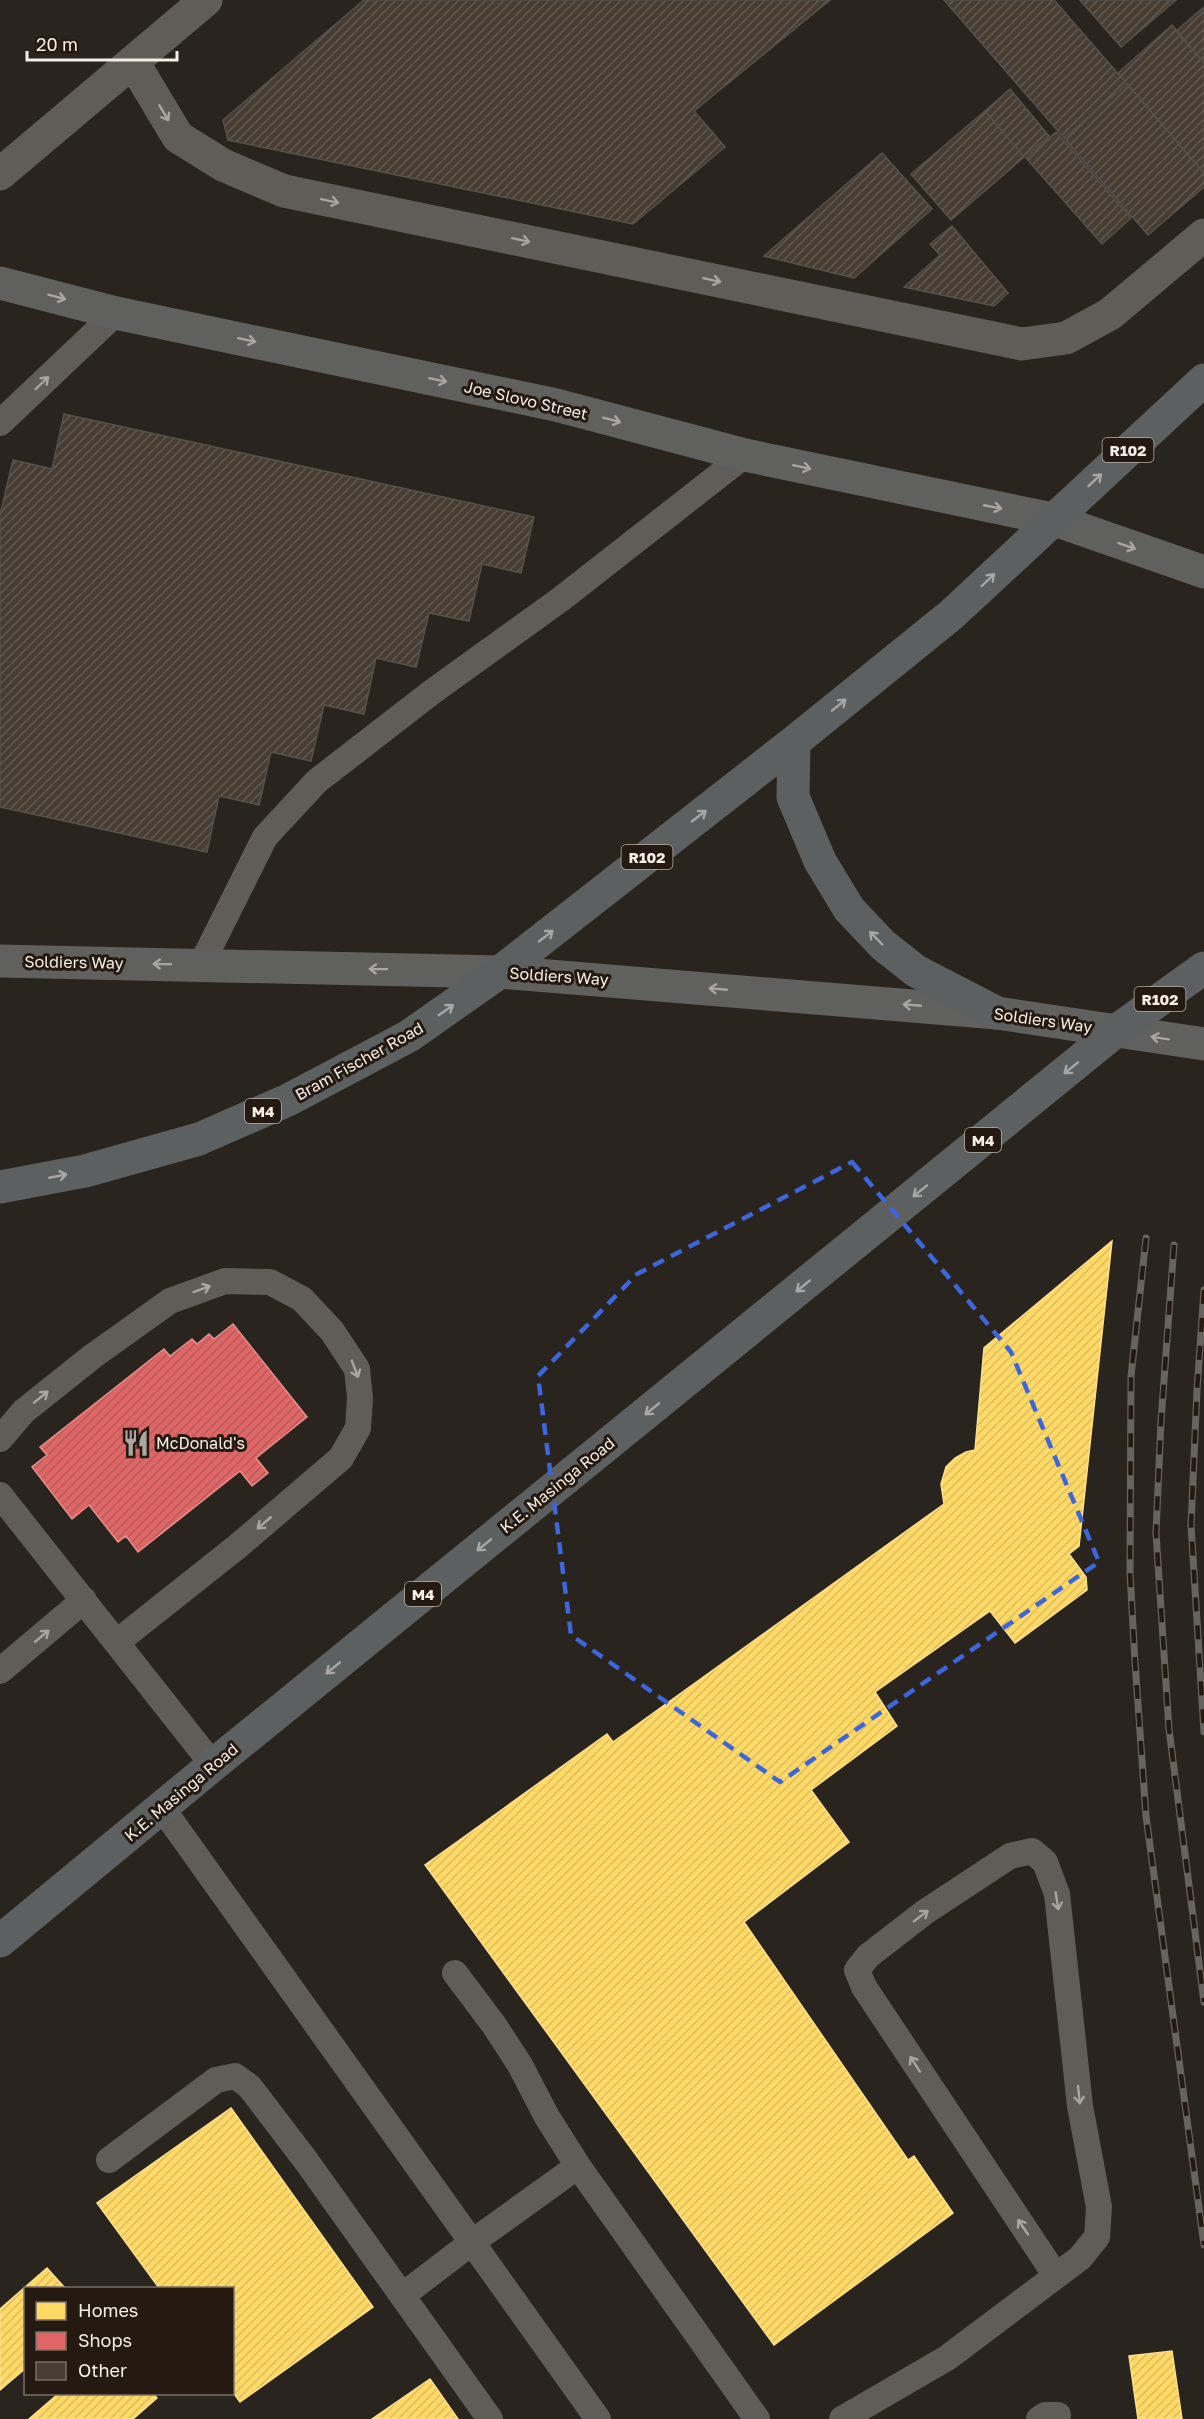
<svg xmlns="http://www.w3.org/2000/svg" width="1204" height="2419" font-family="'Golos Text',sans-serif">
  <defs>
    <pattern id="homes-hatch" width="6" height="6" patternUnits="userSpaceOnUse" patternTransform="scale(1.5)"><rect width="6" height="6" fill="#ffd966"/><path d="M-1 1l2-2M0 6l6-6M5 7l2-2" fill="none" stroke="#dbbc5f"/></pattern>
    <pattern id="shops-hatch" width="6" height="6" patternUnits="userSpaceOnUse" patternTransform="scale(1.5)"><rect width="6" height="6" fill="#e06666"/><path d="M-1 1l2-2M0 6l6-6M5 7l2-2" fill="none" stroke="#b35d5c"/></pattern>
    <pattern id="building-hatch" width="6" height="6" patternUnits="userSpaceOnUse" patternTransform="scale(1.5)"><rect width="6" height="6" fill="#473d33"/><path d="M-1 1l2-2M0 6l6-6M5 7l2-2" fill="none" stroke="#625951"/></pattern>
  </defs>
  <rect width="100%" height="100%" fill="#2a241e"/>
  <path fill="url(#homes-hatch)" stroke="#fcdf8d" stroke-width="1.5" d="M1112 1241 1079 1546 1069 1554 1086 1577 1087 1590 1015 1643 990 1611 875 1692 897 1726 811 1790 849 1842 744 1922 908 2160 914 2156 953 2213 774 2345 425 1865 607 1734 613 1742 944 1504 941 1484 946 1467 955 1458 966 1452 975 1450 984 1348Z
    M231 2108 373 2307 240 2402 232 2391V2288H159L97 2203Z
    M47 2268 65 2288H26V2368L0 2390V2309Z
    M1172 2351 1182 2419H1138L1129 2356Z
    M430 2379 458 2419H372Z
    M58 2394H153L157 2398 133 2419H29Z"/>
  <path fill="url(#shops-hatch)" stroke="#e68f8d" stroke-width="1.5" d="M233 1324 307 1417 256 1458 268 1473 252 1486 240 1471 138 1552 126 1536 118 1542 89 1505 72 1519 32 1467 47 1455 40 1447 164 1349 170 1356 192 1339 197 1344 209 1334 214 1339Z"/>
  <path fill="url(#building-hatch)" stroke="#55514c" stroke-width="1.5" d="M364 0H830L694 111 725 147 633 224 228 140 223 120Z
    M944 0H1054L1127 84 1064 138Z
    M1080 0H1176L1121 47Z
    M1204 7V63L1176 31Z
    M1172 25 1204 63V173L1118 73Z
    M1127 84 1204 173V187L1148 235 1064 138Z
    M1010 89 1049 136 1024 157 985 111Z
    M985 111 1024 157 951 220 911 174Z
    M1056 132 1131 218 1102 244 1026 158Z
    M882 153 932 209 854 278 764 256Z
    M952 226 1008 293 994 306 904 287 940 255 930 244Z
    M64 414 534 517 521 573 482 564 469 621 429 613 416 667 376 658 364 714 324 705 311 761 271 752 259 805 219 796 207 852 0 807V515L13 460 52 469Z"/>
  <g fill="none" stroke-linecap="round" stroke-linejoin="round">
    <path stroke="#605c58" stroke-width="26" d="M0 423 116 313
      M201 965 265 837 317 781 432 692 561 599 745 455
      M0 1439 24 1411 93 1356 170 1301 225 1281 270 1282 302 1299 332 1331 357 1369 360 1398 358 1428 341 1458 238 1546 117 1642
      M0 1495 213 1765
      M0 1671 84 1600
      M162 1808 598 2419
      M455 1973 494 2025 520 2065 547 2117 578 2166 757 2419
      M109 2160 216 2080 235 2076 249 2086 307 2162 490 2419
      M403 2295 471 2243 578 2166
      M842 2419 947 2358 1080 2258 1097 2237 1099 2207 1080 2106 1057 1894 1045 1862 1032 1851 1010 1856 925 1912 868 1956 857 1970 864 1987 1056 2276
      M1039 2419 1045 2415H1058"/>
    <path stroke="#605c58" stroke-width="33" d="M133 62 178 137 223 165 284 191 1022 344 1066 338 1110 314 1204 235
      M0 174 206 0"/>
    <path stroke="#60605e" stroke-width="33" d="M0 283 116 313 556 405 745 455 1052 519 1204 572
      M0 961 500 972 997 1013 1204 1044"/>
    <path stroke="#5c6060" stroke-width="33" d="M794 742 793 797 820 861 849 909 883 945 916 971 997 1013
      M0 1187 85 1171 199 1139 288 1100 409 1036 500 972 794 742 951 615 1204 380
      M0 1941 213 1765 1116 1031 1204 968"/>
    <defs>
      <path id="rail" d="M1146 1238 1131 1376 1130 1573 1135 1662 1146 1816 1204 2245
        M1174 1245 1161 1421 1156 1533 1169 1729 1204 2002
        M1204 1290 1197 1390 1191 1525 1204 1732"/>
    </defs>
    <use href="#rail" stroke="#67635f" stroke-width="7"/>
    <use href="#rail" stroke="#241a11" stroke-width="4.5" stroke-dasharray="14" stroke-linecap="butt"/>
  </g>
  <defs><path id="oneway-shaft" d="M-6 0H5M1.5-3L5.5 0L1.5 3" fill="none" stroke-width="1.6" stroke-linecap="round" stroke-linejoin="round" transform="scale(1.5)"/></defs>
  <g stroke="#aaa5a0">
    <use href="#oneway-shaft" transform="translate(164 113) rotate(59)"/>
    <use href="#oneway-shaft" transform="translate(330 201) rotate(12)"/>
    <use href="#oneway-shaft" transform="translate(521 240) rotate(12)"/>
    <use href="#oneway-shaft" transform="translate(712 280) rotate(12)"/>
    <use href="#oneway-shaft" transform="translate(42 383) rotate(-44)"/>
    <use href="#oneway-shaft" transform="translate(202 1289) rotate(-20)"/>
    <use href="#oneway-shaft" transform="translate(355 1369) rotate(69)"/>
    <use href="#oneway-shaft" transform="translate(41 1397) rotate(-39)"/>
    <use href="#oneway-shaft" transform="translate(264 1523) rotate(140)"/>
    <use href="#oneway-shaft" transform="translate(42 1636) rotate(-40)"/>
    <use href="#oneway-shaft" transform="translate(1057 1901) rotate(81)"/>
    <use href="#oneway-shaft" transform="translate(921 1916) rotate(-37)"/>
    <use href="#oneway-shaft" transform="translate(915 2064) rotate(-123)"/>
    <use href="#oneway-shaft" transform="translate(1079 2095) rotate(84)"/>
    <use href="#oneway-shaft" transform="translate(1023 2227) rotate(-124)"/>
  </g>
  <g stroke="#aaa7a2">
    <use href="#oneway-shaft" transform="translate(57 297) rotate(15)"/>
    <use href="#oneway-shaft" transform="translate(247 340) rotate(12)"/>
    <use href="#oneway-shaft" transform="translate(438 380) rotate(12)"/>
    <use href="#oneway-shaft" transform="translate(612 420) rotate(15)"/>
    <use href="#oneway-shaft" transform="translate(802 467) rotate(12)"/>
    <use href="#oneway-shaft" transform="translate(993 507) rotate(11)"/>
    <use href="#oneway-shaft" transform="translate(1127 546) rotate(19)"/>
    <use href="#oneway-shaft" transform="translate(162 964) rotate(-179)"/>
    <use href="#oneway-shaft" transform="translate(378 969) rotate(-179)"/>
    <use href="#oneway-shaft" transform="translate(718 989) rotate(-175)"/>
    <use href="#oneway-shaft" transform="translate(912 1005) rotate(-175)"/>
    <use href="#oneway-shaft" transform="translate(1160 1038) rotate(-171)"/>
  </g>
  <g stroke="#a8a7a4">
    <use href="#oneway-shaft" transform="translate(1095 480) rotate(-43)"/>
    <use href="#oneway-shaft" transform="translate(988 580) rotate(-44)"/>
    <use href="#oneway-shaft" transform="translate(839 705) rotate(-39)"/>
    <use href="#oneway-shaft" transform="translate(699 816) rotate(-38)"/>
    <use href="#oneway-shaft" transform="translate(546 936) rotate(-38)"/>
    <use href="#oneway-shaft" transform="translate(876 938) rotate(-134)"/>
    <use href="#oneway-shaft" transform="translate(446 1010) rotate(-35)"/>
    <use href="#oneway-shaft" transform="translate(1071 1068) rotate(141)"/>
    <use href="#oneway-shaft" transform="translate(58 1176) rotate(-11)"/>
    <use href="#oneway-shaft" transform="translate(920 1191) rotate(141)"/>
    <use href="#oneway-shaft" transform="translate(803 1286) rotate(141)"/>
    <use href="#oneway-shaft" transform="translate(652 1409) rotate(141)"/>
    <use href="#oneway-shaft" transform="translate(484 1545) rotate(141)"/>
    <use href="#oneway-shaft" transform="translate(333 1668) rotate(141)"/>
  </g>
  <path fill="none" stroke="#3d66da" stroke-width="4.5" stroke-dasharray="12 8" stroke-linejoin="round" d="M852 1162 1011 1352 1099 1562 780 1782 571 1635 538 1376 637 1274Z"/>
  <defs>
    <symbol id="restaurant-bare" viewBox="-9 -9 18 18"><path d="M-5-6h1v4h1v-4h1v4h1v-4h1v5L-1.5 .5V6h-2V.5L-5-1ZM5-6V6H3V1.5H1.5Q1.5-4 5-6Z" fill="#aea7a1" stroke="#241a11" stroke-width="2.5" paint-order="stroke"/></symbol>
  </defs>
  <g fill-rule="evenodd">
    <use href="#restaurant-bare" x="117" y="1424" width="38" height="38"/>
  </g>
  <g text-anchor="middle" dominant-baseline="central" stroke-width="6" stroke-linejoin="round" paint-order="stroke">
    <g fill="#241a11" stroke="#b6aea7" stroke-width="1.5">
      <rect x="1102.5" y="438" width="51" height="24" rx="4.5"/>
      <rect x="621.5" y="845" width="51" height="24" rx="4.5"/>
      <rect x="1134.5" y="987" width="51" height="24" rx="4.5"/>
      <rect x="245" y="1099" width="36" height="24" rx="4.5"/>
      <rect x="965" y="1128" width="36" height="24" rx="4.5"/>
      <rect x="405" y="1582" width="36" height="24" rx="4.5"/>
    </g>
    <g font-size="15" font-weight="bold" fill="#f5eee7">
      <text x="1128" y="450">R102</text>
      <text x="647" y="857">R102</text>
      <text x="1160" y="999">R102</text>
      <text x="263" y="1111">M4</text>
      <text x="983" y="1140">M4</text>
      <text x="423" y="1594">M4</text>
    </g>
    <g font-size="16" fill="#f5eee7" stroke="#241a11">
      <text transform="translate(526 400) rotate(13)">Joe Slovo Street</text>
      <text transform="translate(74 962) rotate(1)">Soldiers Way</text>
      <text transform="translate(559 976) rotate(4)">Soldiers Way</text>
      <text transform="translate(1043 1020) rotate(8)">Soldiers Way</text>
      <text transform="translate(359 1061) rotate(-29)">Bram Fischer Road</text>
      <text transform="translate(557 1485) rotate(-39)">K.E. Masinga Road</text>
      <text transform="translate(181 1792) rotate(-40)">K.E. Masinga Road</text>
    </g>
    <g font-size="16" fill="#f5eee7" stroke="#241a11" text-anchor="start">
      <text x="156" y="1443">McDonald's</text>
    </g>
  </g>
  <rect x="24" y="2287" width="210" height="108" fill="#241a11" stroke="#786f67" stroke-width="1.5"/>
  <rect x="36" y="2302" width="30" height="18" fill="#ffd966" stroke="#786f67" stroke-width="1.5"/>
  <text x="78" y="2317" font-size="18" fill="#f5eee7">Homes</text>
  <rect x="36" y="2332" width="30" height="18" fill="#e06666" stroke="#786f67" stroke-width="1.5"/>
  <text x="78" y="2347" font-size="18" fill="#f5eee7">Shops</text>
  <rect x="36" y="2362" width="30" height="18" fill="#473d33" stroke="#786f67" stroke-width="1.5"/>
  <text x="78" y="2377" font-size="18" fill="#f5eee7">Other</text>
  <path d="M27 51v9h150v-9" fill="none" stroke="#f5eee7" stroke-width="3"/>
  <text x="36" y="51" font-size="18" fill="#f5eee7" stroke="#241a11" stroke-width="4.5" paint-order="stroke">20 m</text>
</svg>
